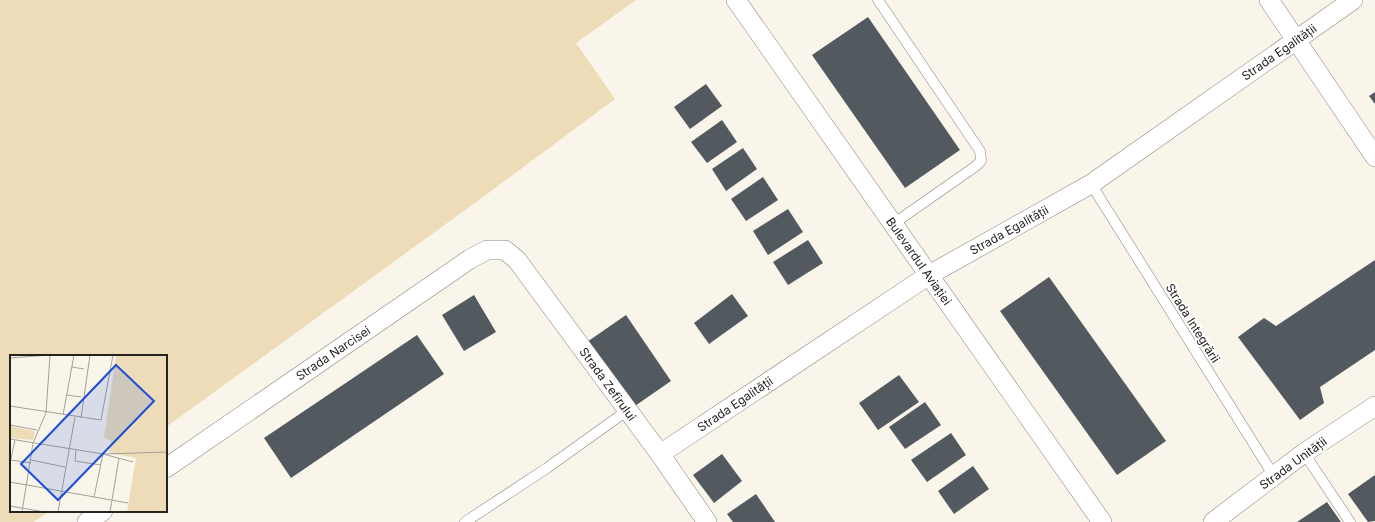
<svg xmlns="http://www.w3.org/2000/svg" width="1375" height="522" font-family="Inter,sans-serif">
  <rect width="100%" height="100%" fill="#f9f5eb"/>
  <path fill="#eedcb8" d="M0 0H636L576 43 615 99 479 200 166 427V356H11V511H50L34 522H0Z"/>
  <path fill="#525a60" d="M868 17 960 150 905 188 812 55Z
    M706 84 722 106 690 129 674 107Z
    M1375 92V104L1369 96Z
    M722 120 737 142 707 163 691 142Z
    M743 148 757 169 726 191 712 169Z
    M763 177 778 200 746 221 731 199Z
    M788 209 803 232 768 255 753 231Z
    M808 240 823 263 788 285 773 262Z
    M1375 260V350L1320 387 1324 403 1300 420 1238 337 1264 318 1276 326Z
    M1049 277 1166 441 1117 475 1000 311Z
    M732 294 748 316 709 344 694 323Z
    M474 295 496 332 464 351 442 315Z
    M626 315 671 381 632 408 587 342Z
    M417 335 444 374 291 478 264 438Z
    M899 375 919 402 878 430 859 403Z
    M925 402 941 425 905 449 889 427Z
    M951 433 966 455 927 482 911 460Z
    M722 454 742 481 714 503 693 475Z
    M973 466 989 489 954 514 938 491Z
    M1375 475V521L1368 522 1348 494Z
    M756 494 775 522H733L727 514Z
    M1327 502 1341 522H1297Z"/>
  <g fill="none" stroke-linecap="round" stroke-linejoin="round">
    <defs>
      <path id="lane" d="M878 0 980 151 981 161 976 166 893 224
        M1091 184 1274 476
        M1304 453 1350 522
        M465 522 547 468 628 410"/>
      <path id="street" d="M736 0 1102 522
        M1269 0 1375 157
        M660 454 929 275 1091 184 1353 0
        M166 468 470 259 487 250H505L517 260 660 454 707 522
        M87 522 103 511
        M1213 522 1304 453 1375 406"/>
    </defs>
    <use href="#lane" stroke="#858179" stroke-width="11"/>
    <use href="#street" stroke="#858179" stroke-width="20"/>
    <use href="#lane" stroke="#fff" stroke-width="10"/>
    <use href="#street" stroke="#fff" stroke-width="19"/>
  </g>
  <g text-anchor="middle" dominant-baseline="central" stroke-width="4" stroke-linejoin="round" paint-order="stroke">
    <g font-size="12" fill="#25231f" stroke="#fff">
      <text transform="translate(1279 52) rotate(-35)">Strada Egalității</text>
      <text transform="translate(1009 230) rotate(-29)">Strada Egalității</text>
      <text transform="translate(919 261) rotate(55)">Bulevardul Aviației</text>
      <text transform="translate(1193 323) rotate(58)">Strada Integrării</text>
      <text transform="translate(333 353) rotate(-34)">Strada Narcisei</text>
      <text transform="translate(608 384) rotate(54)">Strada Zefirului</text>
      <text transform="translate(735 404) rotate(-34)">Strada Egalității</text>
      <text transform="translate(1293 463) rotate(-36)">Strada Unității</text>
    </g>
  </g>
  <g transform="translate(10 355)">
    <rect width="157" height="157" fill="#f9f5eb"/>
    <path d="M106 0H157V157H117L126 103 99 98 101 85 94 83ZM0 71 25 76 23 85 0 83Z" fill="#eedcb8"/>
    <path fill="none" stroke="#a4a199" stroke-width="1" d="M0 3 40 0M62 12 74 14M57 40 71 42M0 51 91 65 103 0M53 60 64 0M71 63 80 0M0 70 27 75M0 84 93 99 123 107M66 95 65 106 91 110M1 105 21 108M21 105 55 112M0 108 5 85M0 127 118 148M84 142 93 99 157 97M0 151 35 157M12 157 23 88 36 58 40 0M48 157 65 62M100 157 109 103"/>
    <path fill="#1d4ed8" fill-opacity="0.15" stroke="#1d4ed8" stroke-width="2" d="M106 10 144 46 48 145 11 109Z"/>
    <rect width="157" height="157" fill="none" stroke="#25231f" stroke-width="2"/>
  </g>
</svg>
